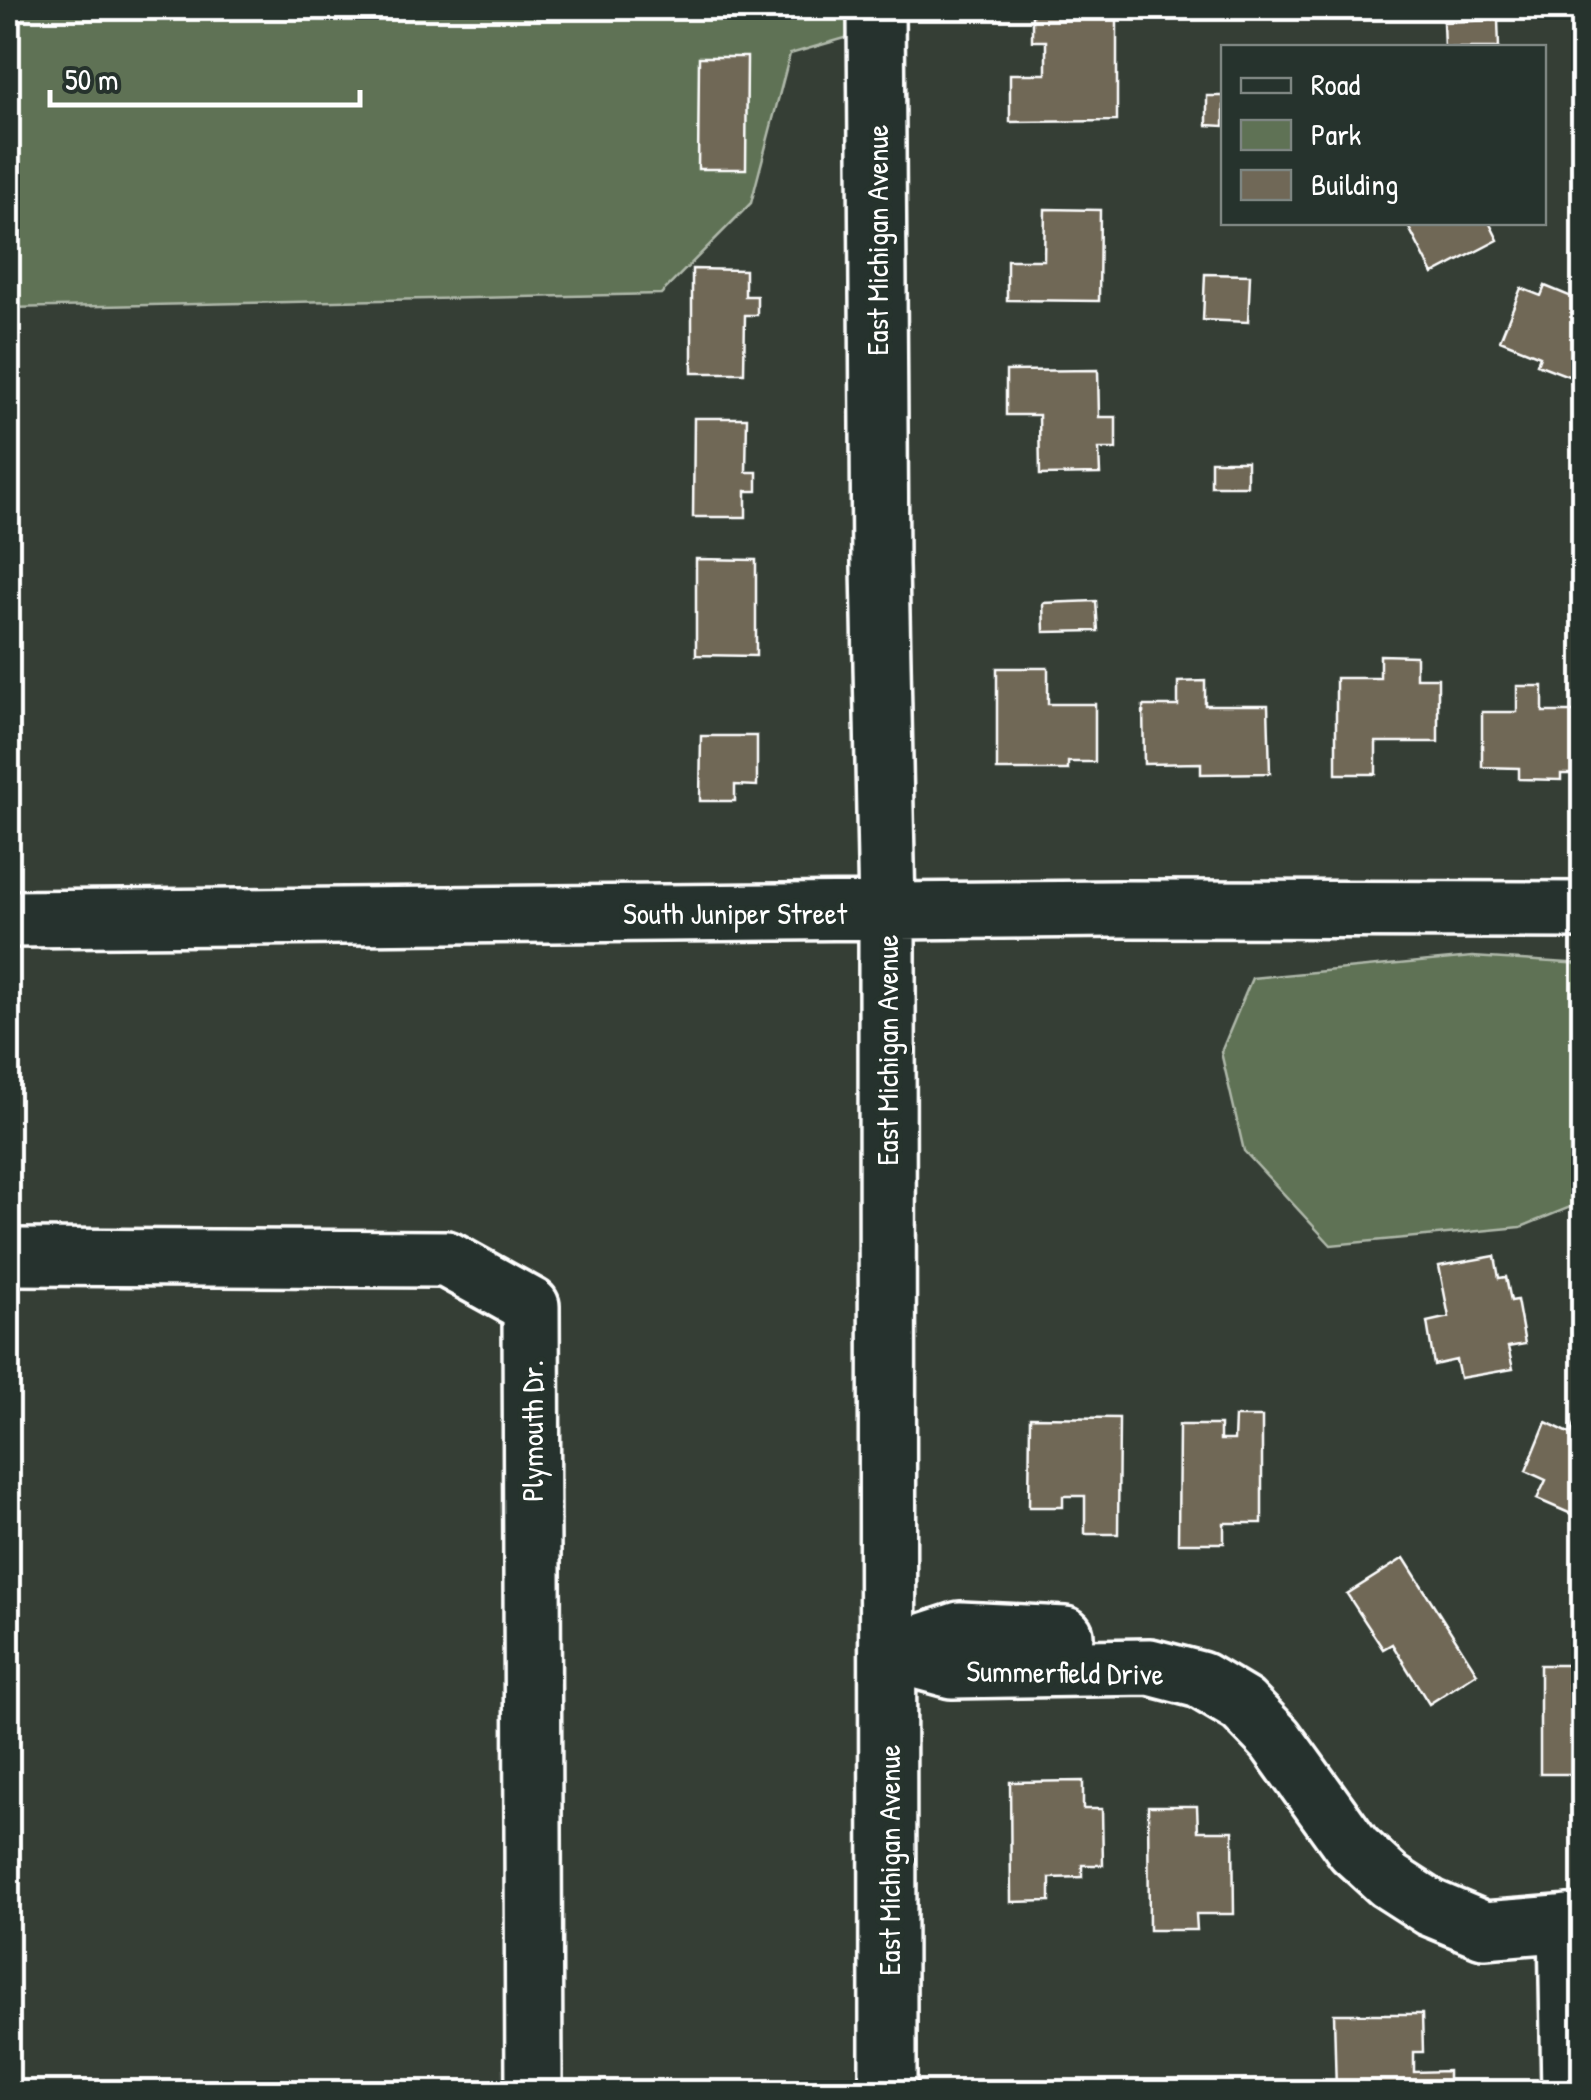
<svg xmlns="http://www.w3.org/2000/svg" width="1591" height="2100" font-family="'Patrick Hand',sans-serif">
  <rect width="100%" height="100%" fill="#353e35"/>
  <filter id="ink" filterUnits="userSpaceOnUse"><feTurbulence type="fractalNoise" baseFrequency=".01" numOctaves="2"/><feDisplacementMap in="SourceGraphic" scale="20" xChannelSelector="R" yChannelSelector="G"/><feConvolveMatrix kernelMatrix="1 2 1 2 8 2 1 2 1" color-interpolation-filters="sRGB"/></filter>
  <g filter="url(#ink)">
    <path fill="#5f7255" stroke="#afb8aa" stroke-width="2.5" d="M8 8H858L859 34 790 54 751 203 661 294 8 308Z
      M1472 957 1583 964V1202L1521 1227 1331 1245 1244 1151 1221 1052 1252 978Z"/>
    <path fill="#706857" stroke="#fff" stroke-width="2.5" d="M1032 8H1117V121L1010 122V74H1046V41H1032Z
      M1498 20 1499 48H1444L1443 22Z
      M699 57H747L746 169H698Z
      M1207 96H1224V126L1207 125Z
      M1045 209 1100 210 1099 301 1007 300V260H1044Z
      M1406 222H1489L1498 240 1433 274Z
      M692 269 745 270V296H757V315H745L744 373H692Z
      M1205 274 1250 275 1248 322 1203 320Z
      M1584 275V382L1537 364 1540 356 1500 340 1521 288 1541 296 1545 286 1574 298Z
      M1098 370 1099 417H1116V449H1099L1100 474 1040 475 1039 415H1006V371Z
      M694 418H747L746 472H757V491H746V517H693Z
      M1211 461H1247V486H1211Z
      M696 559 756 560V656L696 655Z
      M1096 601 1098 631 1044 632 1043 603Z
      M1380 655 1416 656V678H1438V742H1376V774H1336V678H1380Z
      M997 668H1048V704H1095V762H1068V770H997Z
      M1205 681V705H1268L1270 773 1201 774V763L1144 764 1143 706H1178V682Z
      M1517 686H1543V712H1584V774H1561V780L1519 779V768L1482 767V712H1517Z
      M701 736H757V786L735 785V801H700Z
      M1495 1256 1499 1278 1506 1277 1511 1301 1517 1300 1525 1344 1508 1347 1513 1369 1460 1378 1456 1360 1434 1365 1427 1322 1449 1317 1439 1266Z
      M1030 1417 1119 1418 1118 1534H1085V1496H1063V1507H1029Z
      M1235 1417H1262V1523H1224V1543H1178L1179 1425H1220V1440H1234Z
      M1577 1419 1584 1422V1498L1576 1516 1537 1499 1546 1480 1526 1471 1546 1422 1571 1434Z
      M1404 1558 1477 1673 1429 1704 1392 1644 1383 1649 1347 1594Z
      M1540 1665H1569V1688H1576V1675H1584V1794H1579V1774H1540Z
      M1083 1781V1809H1102L1103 1865H1082V1877L1050 1878V1901L1011 1902 1010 1782Z
      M1148 1806H1197L1198 1831H1233L1234 1914H1196L1197 1930H1149Z
      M1334 2014H1422L1423 2052H1414V2072L1448 2071V2092H1336Z"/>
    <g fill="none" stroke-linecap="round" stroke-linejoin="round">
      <defs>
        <path id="minor" d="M876 8 880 565 887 911 888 2092
          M8 919 1116 909 1584 910
          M8 1257 446 1259 531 1306 534 2092
          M890 1653 952 1670 1150 1667 1200 1680 1242 1705 1275 1739 1354 1849 1389 1881 1431 1908 1484 1930 1584 1922
          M890 1653 960 1630 1065 1635
          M1567 1923 1570 2092"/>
      </defs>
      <use href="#minor" stroke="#fff" stroke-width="62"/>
      <use href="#minor" stroke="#26332d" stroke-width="55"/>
    </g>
  </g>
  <g text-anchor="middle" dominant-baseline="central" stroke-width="10" stroke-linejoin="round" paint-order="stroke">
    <g font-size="30" fill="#fff" stroke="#26332d">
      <text transform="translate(877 240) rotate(-90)">East Michigan Avenue</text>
      <text x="735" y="913">South Juniper Street</text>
      <text transform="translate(887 1050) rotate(-90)">East Michigan Avenue</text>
      <text transform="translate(532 1431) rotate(-90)">Plymouth Dr.</text>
      <text transform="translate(1065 1672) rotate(1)">Summerfield Drive</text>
      <text transform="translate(889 1860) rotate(-90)">East Michigan Avenue</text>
    </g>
  </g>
  <rect width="1591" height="2100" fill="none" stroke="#26332d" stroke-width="40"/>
  <rect x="20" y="20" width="1551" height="2060" fill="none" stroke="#fff" stroke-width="4" filter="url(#ink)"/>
  <rect x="1221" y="45" width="325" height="180" fill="#26332d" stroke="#7d8581" stroke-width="2.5"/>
  <rect x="1241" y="78" width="50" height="15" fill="#26332d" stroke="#7d8581" stroke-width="2.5"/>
  <text x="1311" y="95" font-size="30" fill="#ffffff">Road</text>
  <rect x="1241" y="120" width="50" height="30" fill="#5f7255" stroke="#7d8581" stroke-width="2.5"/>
  <text x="1311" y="145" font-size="30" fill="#ffffff">Park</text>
  <rect x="1241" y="170" width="50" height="30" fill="#706857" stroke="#7d8581" stroke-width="2.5"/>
  <text x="1311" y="195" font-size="30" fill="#ffffff">Building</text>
  <path d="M50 90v15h310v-15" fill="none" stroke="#ffffff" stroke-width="5"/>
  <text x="65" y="90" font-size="30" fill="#ffffff" stroke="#26332d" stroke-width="8" paint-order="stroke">50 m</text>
</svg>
